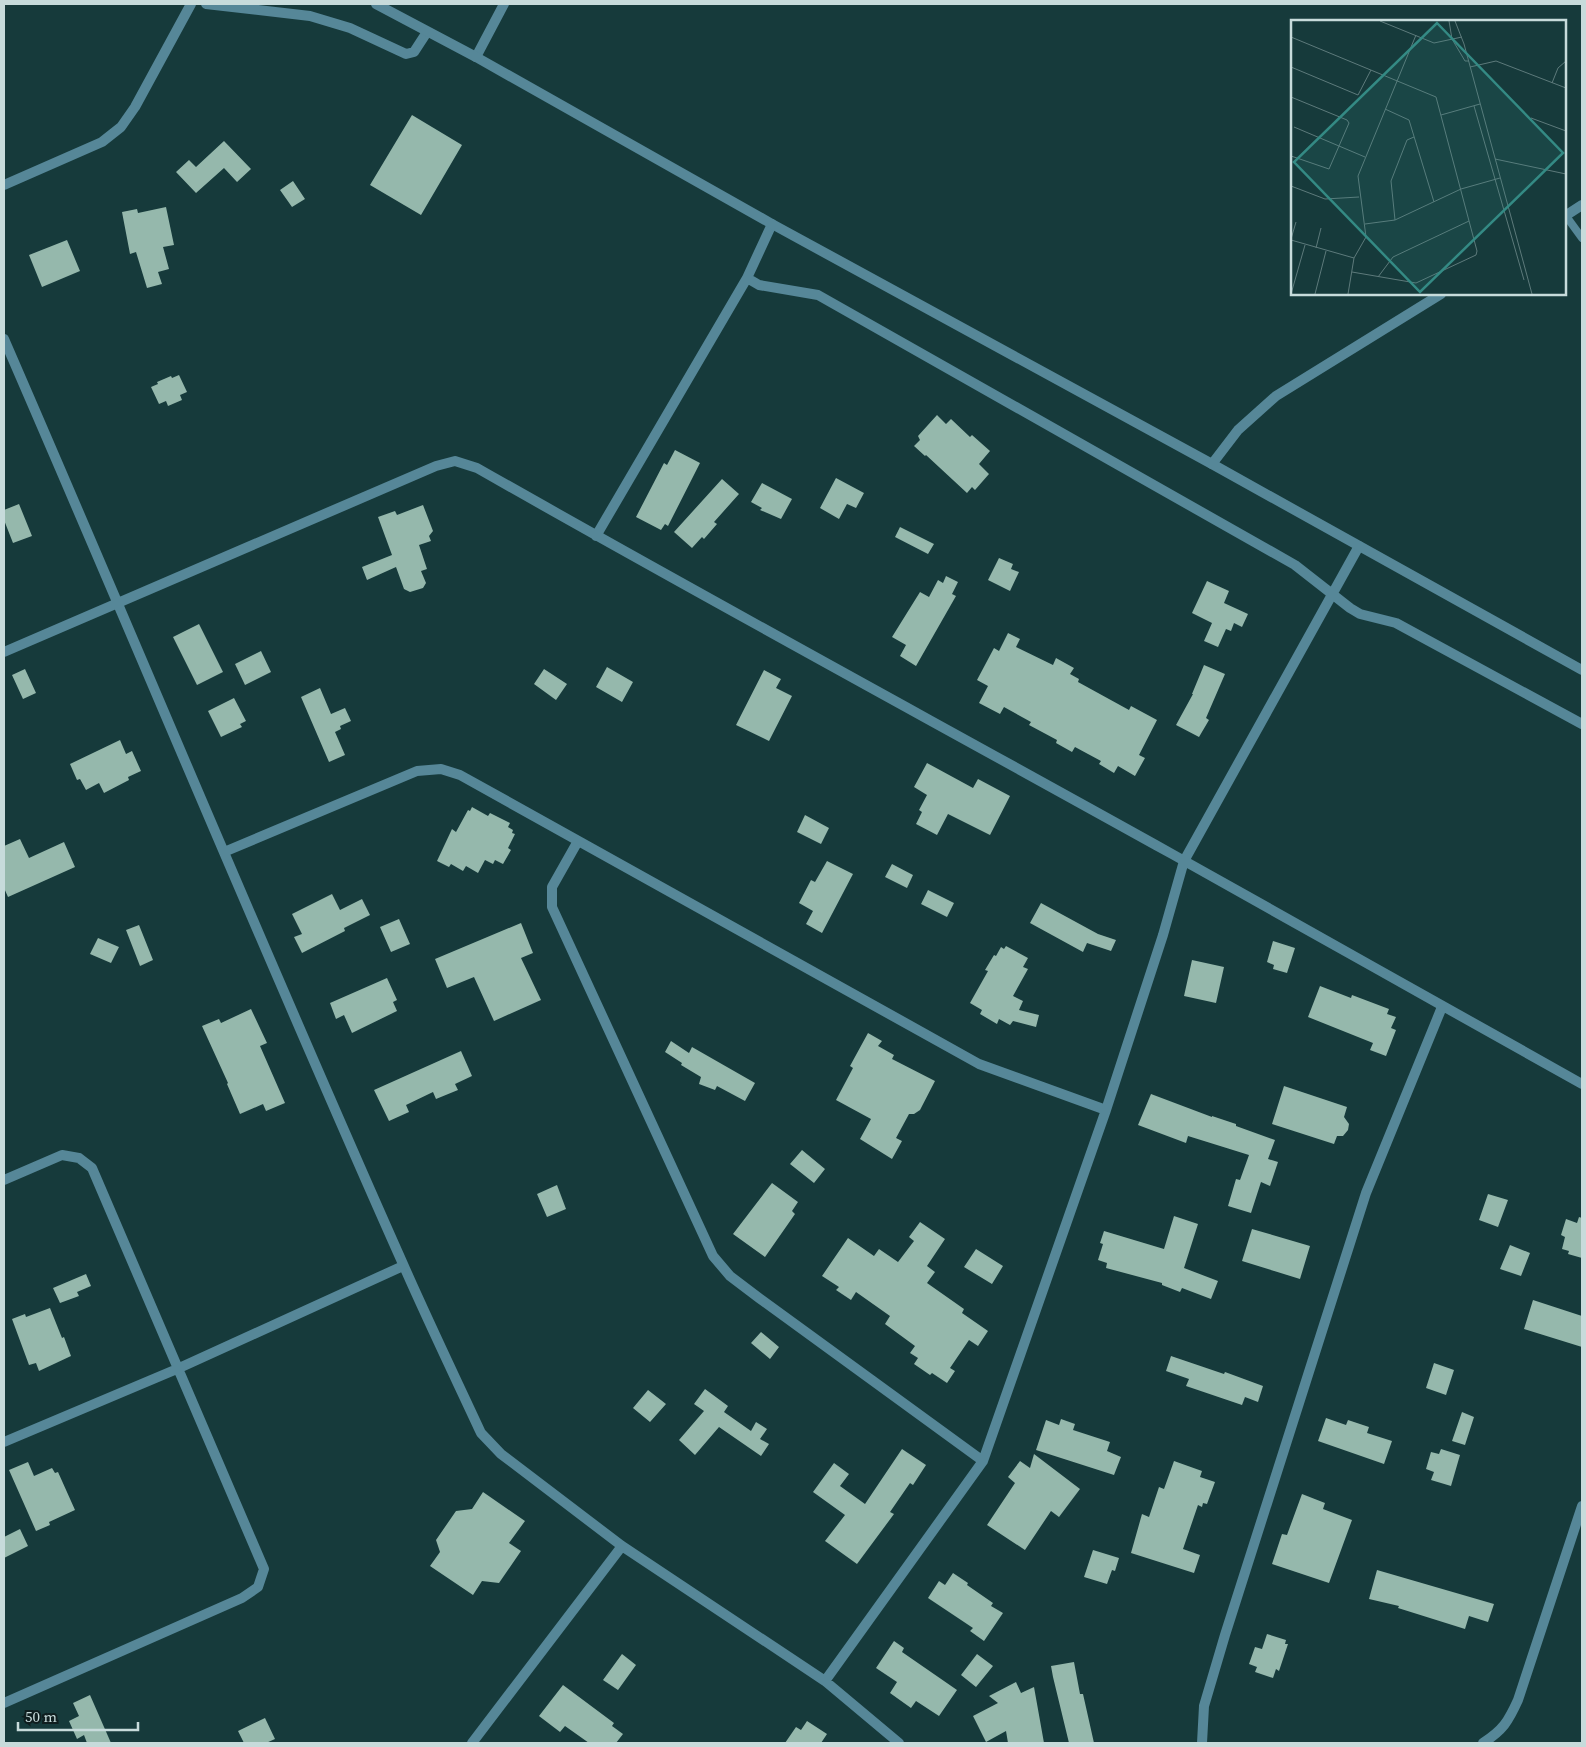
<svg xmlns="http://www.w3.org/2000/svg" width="1586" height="1747" font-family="'Source Serif 4',serif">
  <rect width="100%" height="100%" fill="#163a3b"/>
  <path fill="#95b8ac" d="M412 115 462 145 421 215 370 185Z
    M224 141 251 169 237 182 224 168 196 193 176 172 189 160 196 167Z
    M293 181 305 199 292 207 280 190Z
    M166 207 174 245 163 247 169 269 158 272 162 284 147 288 136 252 130 254 122 212 137 209 138 213Z
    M67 240 80 271 42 287 29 255Z
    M179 375 187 392 180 395 182 400 168 406 166 401 159 404 151 387 158 384 157 382 171 376 172 378Z
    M937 415 946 424 951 419 970 437 972 435 990 451 979 464 989 474 975 490 972 487 967 493 926 455 925 456 914 446 920 440 918 436Z
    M675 450 700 463 668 526 665 524 661 530 636 517 664 463 667 465Z
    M836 478 864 493 856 508 847 504 839 519 820 508Z
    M722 479 739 494 714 522 717 524 704 539 702 537 692 548 674 532Z
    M762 483 792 499 781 519 760 510 762 508 751 502Z
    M19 504 32 536 13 543 4 520V510Z
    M423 505 433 531 429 536 431 541 419 545 427 569 421 571 426 583 423 588 410 592 404 589 396 567 367 580 362 567 392 555 378 517 395 511 397 515Z
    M900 527 934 544 928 554 895 537Z
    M999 558 1013 564 1011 569 1019 572 1010 591 988 580Z
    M946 576 958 582 952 594 956 596 916 666 900 656 906 645 892 637 920 592 929 597 938 580 943 583Z
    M1207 581 1229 591 1224 603 1248 614 1242 627 1234 623 1231 631 1226 629 1218 647 1204 641 1212 623 1192 613Z
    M199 624 223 672 197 685 173 637Z
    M1008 633 1020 639 1016 647 1053 665 1056 658 1074 668 1070 674 1079 679 1078 682 1129 710 1131 706 1157 720 1139 755 1145 758 1135 776 1118 766 1114 773 1099 764 1101 761 1075 747 1072 752 1056 743 1057 740 1029 725 1031 722 1004 707 1000 714 979 703 988 686 977 680 994 648 999 651Z
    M261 651 271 672 245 685 235 664Z
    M1204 665 1225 674 1206 718 1209 720 1199 737 1176 725 1193 694H1192Z
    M607 667 633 682 622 702 596 687Z
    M25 669 36 693 23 699 12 675Z
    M544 669 567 684 556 700 534 684Z
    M764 670 781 679 776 688 792 696 769 741 736 725Z
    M320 688 331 714 345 708 351 721 340 726 341 729 335 732 345 755 329 762 301 697Z
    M234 698 246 721 240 724 242 727 221 737 208 711Z
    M120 740 126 754 132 751 141 771 128 777 129 780 104 793 99 783 86 790 80 779 77 780 70 764Z
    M927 763 973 788 978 779 1010 796 990 835 948 814 937 835 916 824 922 812 919 810 927 795 914 787Z
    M472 807 488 816 490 813 510 823 508 827 513 830 512 833 515 834 508 848 511 850 503 864 495 860 493 864 485 860 478 873 466 866 463 871 451 864 449 867 437 861 452 829 456 832 468 810 470 811Z
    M805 815 829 828 821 844 797 832Z
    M20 839 29 858 64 842 75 867 8 897 4 888V846Z
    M827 861 853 874 822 933 806 924 813 911 799 903 811 880 815 882Z
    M892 864 913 875 907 888 885 877Z
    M928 890 954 903 947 917 921 904Z
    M332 894 340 910 362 899 370 915 344 928 345 931 302 953 294 937 302 934 292 914Z
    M1041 903 1098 934 1116 940 1111 951 1087 943 1083 952 1030 923Z
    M399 919 410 944 391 952 380 927Z
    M521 923 533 953 521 958 541 1000 494 1021 474 977 447 988 435 959Z
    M139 925 153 960 140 966 126 930Z
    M98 938 119 947 111 963 90 954Z
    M1273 941 1295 948 1287 973 1273 969 1274 965 1267 962Z
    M1006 946 1028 958 1023 967 1028 969 1013 996 1023 1001 1019 1010 1039 1015 1036 1027 1013 1021 1010 1025 999 1019 997 1024 980 1014 982 1010 970 1003 988 971 985 970 994 955 996 956 1001 947 1004 949Z
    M1192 960 1224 967 1216 1003 1184 996Z
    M387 978 397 1000 393 1002 397 1011 352 1033 344 1015 336 1019 330 1003Z
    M1320 986 1351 998 1352 995 1389 1009 1387 1014 1396 1017 1391 1028 1396 1030 1386 1056 1370 1050 1373 1043 1308 1017Z
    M251 1009 267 1043 260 1046 285 1103 266 1111 263 1104 240 1114 227 1084 228 1083 202 1026 219 1019 221 1023Z
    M868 1033 882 1041 878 1046 894 1055 892 1059 935 1081 920 1110 914 1114H909L896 1138 902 1141 892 1159 860 1139 871 1119 836 1100 853 1068 850 1066Z
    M671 1041 689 1053 692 1047 755 1083 745 1101 717 1086 715 1090 699 1084 701 1077 681 1065 682 1063 665 1052Z
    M461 1051 472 1076 455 1084 458 1090 436 1099 433 1092 406 1105 409 1112 389 1121 374 1090Z
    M1284 1086 1347 1107 1344 1117 1349 1124 1348 1130 1343 1136H1337L1334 1144 1272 1124Z
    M1151 1094 1212 1117V1116L1236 1124V1126L1275 1140 1268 1159 1278 1162 1270 1186 1261 1182 1251 1213 1228 1206 1236 1179 1240 1180 1249 1155 1188 1136 1186 1143 1138 1125Z
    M802 1150 825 1169 814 1183 790 1164Z
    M772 1183 798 1202 792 1211 795 1214 765 1257 733 1234Z
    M557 1185 566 1209 547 1217 537 1194Z
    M1488 1194 1508 1200 1498 1227 1479 1220Z
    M1174 1216 1198 1224 1184 1268 1218 1281 1211 1299 1182 1288 1180 1292 1162 1285V1283L1106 1268 1107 1263 1098 1260 1103 1244 1100 1243 1104 1231 1164 1249Z
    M1579 1217 1582 1218V1258L1568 1254 1569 1251 1562 1249 1565 1237 1561 1235 1566 1219 1577 1223Z
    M920 1222 945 1239 927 1266 935 1272 927 1283 964 1309 962 1313 988 1331 978 1346 969 1340 950 1368 955 1371 947 1383 932 1373 930 1375 914 1364 918 1358 910 1353 915 1346 885 1324 890 1316 856 1292 851 1300 836 1290 839 1287 822 1276 848 1238 874 1256 879 1249 898 1262 914 1241 909 1237Z
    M1252 1229 1310 1246 1300 1279 1242 1261Z
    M1510 1245 1530 1253 1521 1276 1500 1269Z
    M976 1249 1003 1266 992 1284 964 1267Z
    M86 1274 91 1286 77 1292 79 1296 60 1303 53 1288Z
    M1533 1300 1582 1316V1347L1524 1329Z
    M50 1308 62 1338 64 1337 71 1356 39 1371 36 1363 29 1365 12 1319 25 1314 26 1317Z
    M761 1332 779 1347 770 1359 751 1343Z
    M1171 1356 1224 1374 1225 1372 1263 1386 1258 1402 1245 1397 1242 1405 1186 1386 1189 1379 1166 1371Z
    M1434 1363 1454 1370 1446 1395 1426 1388Z
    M705 1389 728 1406 724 1412 751 1431 756 1422 767 1429 760 1439 769 1444 761 1456 719 1427 695 1455 679 1440 704 1411 694 1404Z
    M648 1390 666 1404 650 1422 633 1408Z
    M1462 1412 1474 1417 1465 1445 1452 1441Z
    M1326 1418 1346 1425 1348 1420 1369 1427 1367 1433 1392 1441 1384 1464 1318 1441Z
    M1061 1419 1075 1424 1073 1430 1110 1442 1107 1451 1121 1457 1114 1475 1036 1450 1046 1420 1059 1425Z
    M902 1449 926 1465 913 1485 910 1483 890 1512 894 1514 857 1564 825 1541 845 1515 813 1492 834 1463 849 1474 840 1486 865 1504Z
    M1441 1449 1460 1455 1451 1486 1431 1480 1434 1472 1426 1469 1431 1452 1439 1454Z
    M1034 1454 1080 1489 1059 1517 1051 1511 1025 1550 987 1525 1015 1483 1008 1477 1020 1461 1030 1468Z
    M1174 1461 1202 1471 1200 1477 1215 1482 1207 1504 1203 1503 1202 1507 1198 1505 1183 1549 1200 1555 1194 1573 1131 1553 1142 1514 1149 1517 1159 1487 1164 1489Z
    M28 1462 34 1476 52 1468 55 1473 58 1472 75 1510 49 1522 50 1525 36 1531 9 1470Z
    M483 1492 525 1521 509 1543 521 1551 499 1583 482 1581 473 1595 430 1566 440 1552 436 1540 456 1511 472 1509Z
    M1302 1494 1325 1503 1323 1509 1352 1520 1329 1583 1272 1564 1282 1534 1287 1535Z
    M20 1529 28 1546 4 1558V1537Z
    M1093 1550 1119 1558 1115 1571 1112 1570 1107 1584 1084 1577Z
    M1377 1570 1494 1604 1488 1622 1469 1616 1465 1629 1398 1608 1399 1606 1369 1599Z
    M953 1573 968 1583 967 1585 993 1603 991 1606 1003 1613 984 1641 970 1631 973 1628 928 1598 939 1581 945 1585Z
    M1267 1634 1286 1640 1285 1644H1288L1279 1671 1276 1669 1273 1678 1255 1672 1257 1667 1249 1664 1255 1647 1262 1649Z
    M894 1641 904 1648 902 1652 957 1690 939 1716 916 1701 911 1708 890 1693 897 1682 876 1668Z
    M622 1654 636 1665 618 1690 603 1680Z
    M977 1654 993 1666 976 1687 961 1675Z
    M1074 1662 1080 1694H1083L1094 1743H1069L1053 1677 1051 1666Z
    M1016 1682 1021 1693 1034 1687 1044 1743H1008L1006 1731 986 1742 973 1716 998 1703 989 1696Z
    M563 1685 614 1723 612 1726 623 1734 616 1743H589L565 1726 560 1732 539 1716Z
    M90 1695 111 1743H87L84 1735 77 1739 69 1721 79 1716 73 1703Z
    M265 1718 275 1739 266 1743H244L238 1731Z
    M807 1721 827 1734 821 1743H785L796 1727 801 1730Z"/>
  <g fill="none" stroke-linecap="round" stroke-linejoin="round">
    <path stroke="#568798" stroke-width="8" d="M1566 216 1582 238"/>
    <path stroke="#568798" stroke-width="10" d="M206 4 310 16 350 28 406 54 414 52 427 32
      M476 57 504 4
      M4 185 102 142 121 127 135 107 191 4
      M1565 216 1582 205
      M747 278 759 285 818 295 1295 565 1350 608 1360 614 1396 623 1582 724
      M4 339C138 647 266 957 403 1264 428 1321 455 1377 481 1433L501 1454 622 1546 825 1681 899 1743
      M1212 464 1238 430 1276 396 1441 294
      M596 536 747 278 772 224
      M4 652 436 466 455 461 477 468C707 599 940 725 1172 854 1309 930 1445 1008 1582 1084
      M578 841 552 887V907L713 1256 730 1276 759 1298 983 1461
      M224 852 417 771 441 769 460 775 979 1064 1106 1110
      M4 1180 62 1155 79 1158 92 1168 264 1569 258 1587 242 1598 4 1703
      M4 1442 177 1369 403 1266
      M825 1681 983 1461 1106 1110 1163 935 1184 861 1359 546
      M472 1743 622 1546
      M1202 1743 1204 1706 1225 1635 1366 1193 1442 1007
      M1483 1743C1503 1730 1508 1722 1518 1700L1582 1506"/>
    <path stroke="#568798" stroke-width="10" d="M376 4 476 57 772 224 1212 464 1582 670"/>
  </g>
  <g transform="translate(1291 20)">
    <rect width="275" height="275" fill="#163a3b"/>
    <path fill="none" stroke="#5d7a7b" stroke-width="1" d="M89 1 143 23 171 17M158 1 161 19 174 41H178M164 1 173 24 241 274M0 17 145 77 186 231 185 235 125 263 61 252M0 47 67 75 80 50M179 47 205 41 275 68M261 63 267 48 275 41M0 77 56 100 58 103 38 149 0 136M183 86 233 260M94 89 118 100 143 182M150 95 189 84M240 98 275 111M3 107 74 137M204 139 275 154M0 166 34 179 68 177M104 200 100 161 116 120 123 117M74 204 104 200 170 169 209 158M0 219 5 202M0 220 63 238M25 228 30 208M87 257 102 237 178 201M0 274 14 225M24 274 35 231M57 274 63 238 75 217 67 156 125 15"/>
    <path fill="#348a84" fill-opacity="0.15" stroke="#348a84" stroke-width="2.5" d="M146 3 272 133 129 272 3 142Z"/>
    <rect width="275" height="275" fill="none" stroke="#c7dbdb" stroke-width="2.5"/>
  </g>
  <rect width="1586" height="1747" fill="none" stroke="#c7dbdb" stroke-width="10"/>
  <path d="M18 1722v8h120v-8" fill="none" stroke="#c7dbdb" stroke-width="2.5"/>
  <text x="25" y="1722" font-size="15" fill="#c7dbdb" stroke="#0f1e1f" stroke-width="4" paint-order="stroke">50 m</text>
</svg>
